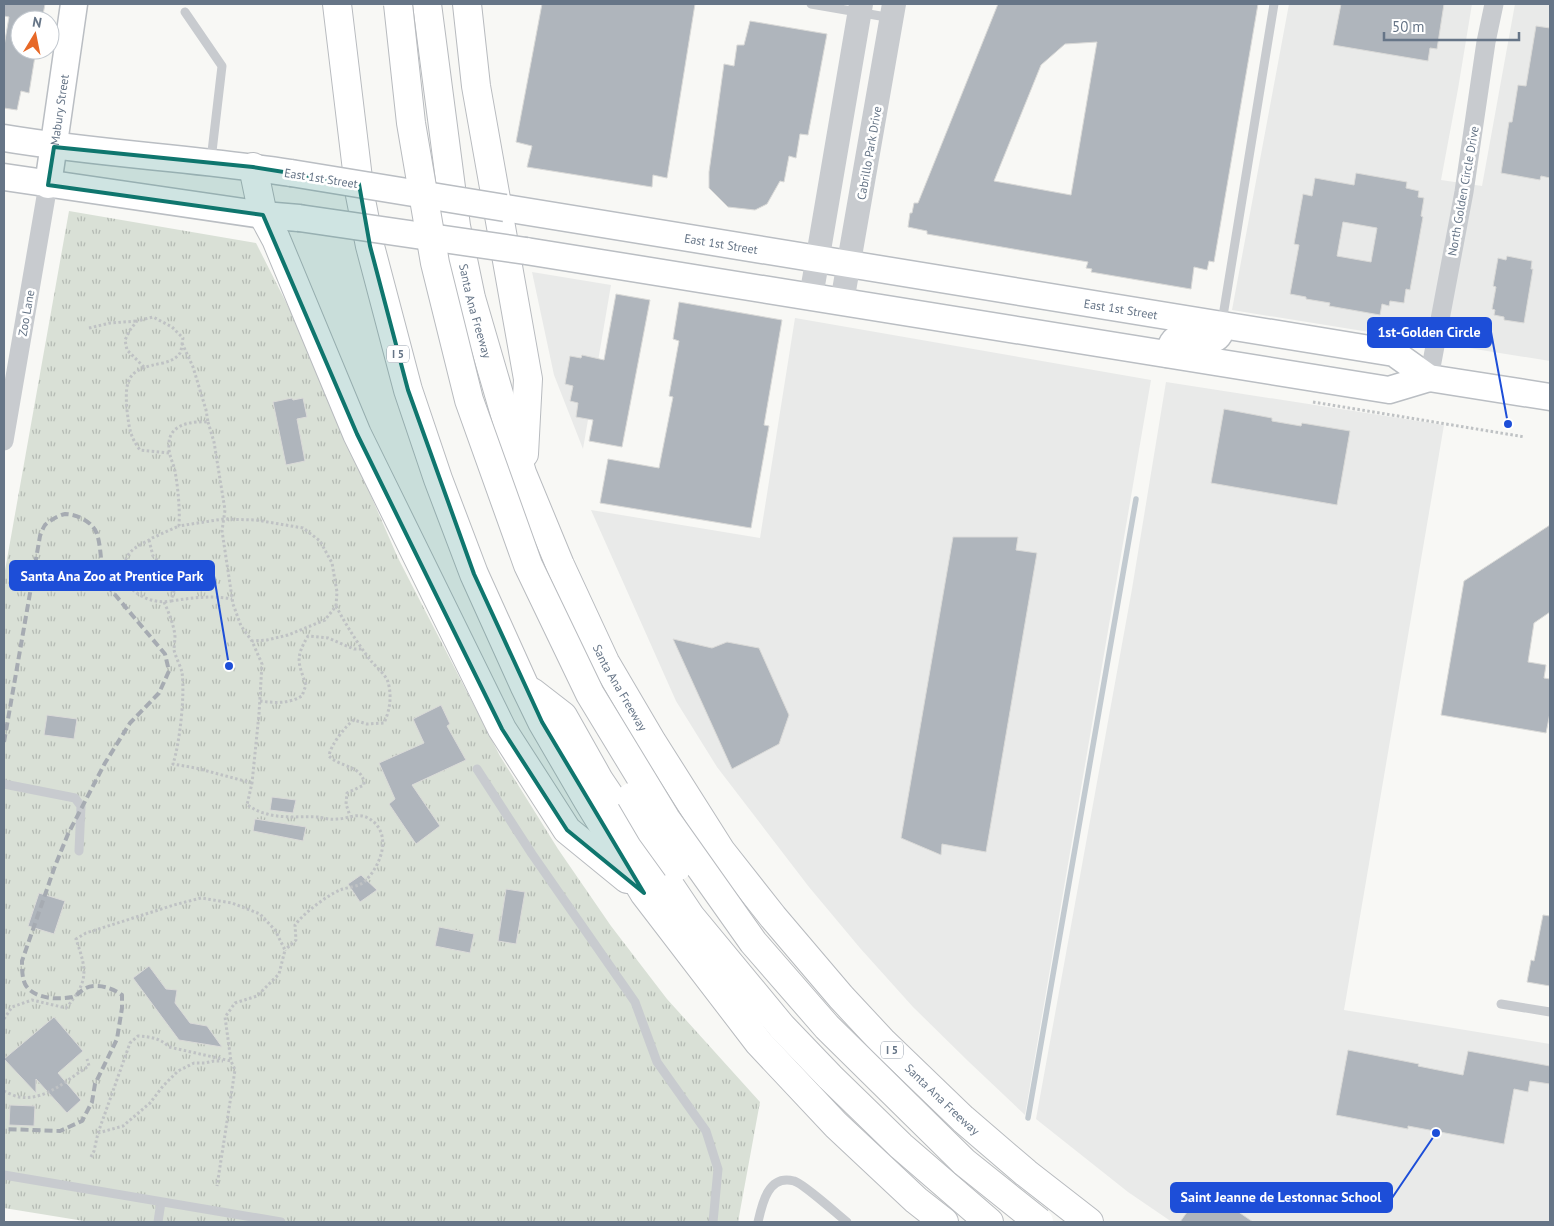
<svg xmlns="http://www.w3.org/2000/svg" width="1554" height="1226" font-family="'PT Sans',sans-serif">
  <defs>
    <pattern id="grass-tufts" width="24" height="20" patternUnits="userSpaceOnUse" patternTransform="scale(1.25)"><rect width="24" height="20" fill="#d9e0d6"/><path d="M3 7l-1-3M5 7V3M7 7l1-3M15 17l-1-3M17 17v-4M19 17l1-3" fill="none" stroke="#b4bab3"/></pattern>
  </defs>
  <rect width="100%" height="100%" fill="#f8f8f5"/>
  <path fill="#e9eae9" d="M1289 4H1472L1458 89 1441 180 1482 186 1515 4H1550V361L1232 310Z
    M532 272 611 285 583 449 554 375Z
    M795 318 1151 380 1025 1115 968 1061 913 1007 860 948 809 887 717 767 676 701 591 510 760 538Z
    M1166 382 1444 425 1344 1010 1550 1044V1222H1172L1128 1192 1036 1119 1132 589Z"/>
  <path fill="url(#grass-tufts)" d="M69 211 256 243 292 314 398 558 500 756 558 849 611 926 667 999 760 1102 738 1222H90L4 1208V576Z"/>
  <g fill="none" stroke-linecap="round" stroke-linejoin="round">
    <path stroke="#c2cad0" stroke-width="5.5" d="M1028 1118 1136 499"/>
  </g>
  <path fill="#afb5bc" stroke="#dadad8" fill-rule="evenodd" d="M4 4H45L42 20H20V50H36L29 93 21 91 17 110 4 108V46L9 17 4 16Z
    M542 4H695L667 178 653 175 652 187 527 167 532 146 516 142Z
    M998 4H1258L1214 262 1209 261 1207 270 1194 267 1191 289 1091 272 1092 269 1086 268 1088 262 927 234V231L908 227 910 213H912L914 203H918ZM1097 42 1071 195 994 181 1041 65 1065 44Z
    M1341 4H1444L1437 49 1430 48 1428 61 1333 45Z
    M750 21 827 34 808 135 800 134 796 158 789 156 784 182 780 181 767 204 755 210 728 207 709 188V172L724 64 734 66 737 45H744Z
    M1536 26 1550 28V178L1541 176 1540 180 1501 173 1509 122H1512L1518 85 1526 86Z
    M1356 173 1407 182 1406 188 1419 191 1418 197 1424 198 1421 216 1423 217 1410 290 1406 289 1404 303 1390 301 1389 306 1382 304 1380 315 1329 306 1330 303 1306 299V297L1290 294 1299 245 1294 244 1303 194 1312 196 1315 178 1354 185ZM1343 222 1377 228 1371 262 1337 256Z
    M1507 256 1532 261 1531 269H1533L1524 323 1504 320V317L1494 315 1495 310 1492 309 1496 287 1493 286 1498 258 1506 260Z
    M616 294 650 300 622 447 589 441 593 420 576 417 578 403 570 401 573 386 565 384 570 356 581 358 582 355 604 360Z
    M679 302 782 320 764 425 769 426 751 528 600 503 608 459 659 468 673 397 669 396 679 341 673 339Z
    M292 398 293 400 303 398 307 417 297 419 305 461 286 465 273 402Z
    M1224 409 1272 418V421L1301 426 1302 423 1350 431 1337 505 1211 483Z
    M1550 525V612L1534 623 1528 662 1546 665 1544 678 1550 679V713L1546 733 1441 715 1464 581Z
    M953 537H1018L1016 550 1037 553 986 852 942 844 941 855 901 838Z
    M673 639 712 648 727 642 759 648 789 715 779 744 732 769Z
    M441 705 450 724 447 726 466 760 412 785 440 826 416 844 389 804 395 799 379 763 424 743 413 719Z
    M47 715 77 719 74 739 44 735Z
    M272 797 296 800 293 813 270 810Z
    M255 819 306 827 303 841 253 831Z
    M361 875 377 890 360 902 348 884Z
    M506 889 525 892 516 944 498 941Z
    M39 893 65 901 54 934 28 926Z
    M1543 915 1550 916V986L1527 982 1531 960 1534 961Z
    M439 927 474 934 470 953 435 946Z
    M149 966 166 989 177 990 175 1003 190 1023 207 1026 222 1047 179 1040 133 978Z
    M54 1017 83 1051 58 1073 81 1100 67 1113 36 1079V1093L4 1059Z
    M1348 1050 1419 1064 1418 1066 1463 1075 1468 1051 1550 1066V1084L1530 1081 1528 1092 1514 1089 1504 1144 1408 1126V1129L1336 1115Z
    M10 1105 35 1106 34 1126 9 1125Z
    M1204 1188 1253 1222H1180Z"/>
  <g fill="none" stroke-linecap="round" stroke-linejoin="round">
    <defs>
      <g id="secondary">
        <path d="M4 138C99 154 195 158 291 173"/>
        <path d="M4 177 263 215 299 218"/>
        <path id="s1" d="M48 185 74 4"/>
        <path id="s2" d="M505 208 1394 353 1429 378 1550 397"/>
        <path d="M526 251 1389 390 1429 378"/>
        <path d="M1168 354C1170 350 1171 343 1175 340 1189 330 1217 354 1222 326"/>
      </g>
      <g id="motorway">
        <path d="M337 4 360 195 370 246 408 390 438 479 474 574 525 687 542 722 588 801 644 893 759 1043 836 1125 916 1200 944 1222"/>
        <path id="s3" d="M427 4 456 226 471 298 522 473 560 565 605 662 652 742 721 851 773 917 841 997 882 1041 963 1119 1026 1173 1089 1222"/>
        <path d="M467 4 476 86 528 379 524 454"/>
        <path d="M253 167 263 215 276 239 357 434 502 729 567 830 627 879"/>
        <path d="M532 692 563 716 599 780 691 917 782 1027 830 1077 901 1146 989 1222"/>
      </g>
    </defs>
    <use href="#secondary" stroke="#babec3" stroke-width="29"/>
    <use href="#motorway" stroke="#b8bbbf" stroke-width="30"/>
    <path stroke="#bfc2c4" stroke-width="3" stroke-dasharray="2.5 2.5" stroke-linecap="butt" d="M89 328 110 323 137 321
      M182 343 193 367 206 410 208 422C192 421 169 424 169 444 168 454 173 462 175 471 178 488 180 508 179 526L223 519 256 520 303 528 320 541 332 563 337 592 336 606 325 620 288 635 267 640 252 641
      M144 367 127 350 125 340 130 330 137 321 153 317 172 327 183 338C182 342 182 349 180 353 176 359 170 361 163 363 130 369 124 376 127 410 129 427 130 437 140 450L170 453
      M1313 402 1525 437
      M208 422 214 442 225 510 222 531 233 604 241 626 252 641 262 664 259 714 252 783 247 805C253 808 258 812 264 813 281 819 300 816 318 817 324 818 330 820 337 819 347 819 356 813 366 817 394 830 382 865 365 881 359 887 348 887 340 890 326 896 304 913 295 925L296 940 285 950
      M149 540 153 556 173 574 175 587 171 601C148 606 114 586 126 559 130 549 140 545 149 540L152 538 179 526
      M171 601C191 598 212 595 232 599
      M164 602C169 613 173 623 175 635 175 640 174 646 174 650 176 658 180 665 182 672 185 695 180 742 173 764L196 768 252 783
      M336 606C346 625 358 644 371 661 376 667 386 675 388 682 392 696 390 710 384 723L367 724 354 720C346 725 330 746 329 756 340 768 364 765 364 785L347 793 346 804 350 816
      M260 701C275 703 288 704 302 696L306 685C298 662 295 658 308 636L328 638 354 649H362
      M4 1019 12 1007 32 1000 66 1008C89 981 87 971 76 939L86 933 174 905 201 898 232 903 260 914 275 930 285 950 279 974 257 996 235 1003 225 1017 231 1061 235 1070 217 1186
      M4 1091C8 1093 14 1096 19 1097 47 1101 67 1079 89 1066L87 1059
      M98 1133 130 1043 138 1036C151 1037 160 1038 169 1047L231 1061
      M91 1157 94 1151 98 1133 123 1126 150 1103 163 1086 178 1071 194 1063H205L214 1061H223"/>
    <path stroke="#c8cbcf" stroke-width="9" d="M811 4 892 18
      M185 12 222 66 211 160
      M1222 322 1274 4
      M477 769 532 854 635 1002 657 1062 706 1131 718 1169 713 1222
      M4 784 75 798 81 806 79 851
      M1501 1004 1550 1012
      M4 1175 281 1222
      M158 1222 161 1202
      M758 1222C762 1204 768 1174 794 1181 803 1183 838 1215 847 1222"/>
    <path stroke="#c8cbcf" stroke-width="19" d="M1429 378 1464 192 1486 42 1494 4
      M4 441 48 185"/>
    <path stroke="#c8cbcf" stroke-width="24" d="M811 297 861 4
      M842 302 894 4"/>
    <use href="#secondary" stroke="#fff" stroke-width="26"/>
    <use href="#motorway" stroke="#fff" stroke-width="28"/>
    <path stroke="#a6abb2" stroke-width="4" stroke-dasharray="8 4" stroke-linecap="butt" d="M4 742 40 536C41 533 43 528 45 525 49 521 59 515 65 514 77 514 93 522 97 534 102 550 100 568 106 584L165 654 169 671 159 693 130 723 105 763 68 834 55 866 22 961C22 969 22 977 25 984 33 999 58 1000 72 997 81 994 82 986 96 986 106 986 115 990 122 995V1008L117 1039 95 1084 92 1102 82 1121 60 1131 4 1129"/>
    <defs>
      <path id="secondary-bridge" d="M291 173 505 208
        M299 218 526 251"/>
      <path id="motorway-bridge" d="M398 4 411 123 435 263 469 400 528 565 590 694 666 819 753 942 827 1027 964 1162 1039 1222
        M631 797 651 831 677 867"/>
    </defs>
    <use href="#secondary-bridge" stroke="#babec3" stroke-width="29" stroke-linecap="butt"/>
    <use href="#motorway-bridge" stroke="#b8bbbf" stroke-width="30" stroke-linecap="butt"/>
    <use href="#secondary-bridge" stroke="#fff" stroke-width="26"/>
    <use href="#motorway-bridge" stroke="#fff" stroke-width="28"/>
  </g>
  <path fill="#0f766e" fill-opacity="0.2" stroke="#0f766e" stroke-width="4" stroke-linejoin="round" d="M54 147 253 167 359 184 370 246 408 390 474 574 542 722 644 893 567 830 502 729 357 434 263 215 48 185Z"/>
  <g text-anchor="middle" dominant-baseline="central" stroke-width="5" stroke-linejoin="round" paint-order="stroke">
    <g fill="#fff" stroke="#949eab" stroke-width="1">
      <rect x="387" y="345.5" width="22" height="17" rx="4"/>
      <rect x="881" y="1041.5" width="22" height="17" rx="4"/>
    </g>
    <g font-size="11" font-weight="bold" fill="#667587">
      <text x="398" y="354">I 5</text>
      <text x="892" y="1050">I 5</text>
    </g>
    <g font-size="12" fill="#667587" stroke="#fff">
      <text stroke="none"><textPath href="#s1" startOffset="76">Mabury Street</textPath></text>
      <text transform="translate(869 153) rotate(-80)">Cabrillo Park Drive</text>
      <text transform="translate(321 178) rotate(9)">East 1st Street</text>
      <text transform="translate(1463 191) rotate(-80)">North Golden Circle Drive</text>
      <text stroke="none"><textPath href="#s2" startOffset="219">East 1st Street</textPath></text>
      <text stroke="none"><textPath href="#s2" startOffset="624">East 1st Street</textPath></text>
      <text stroke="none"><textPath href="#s3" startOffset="311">Santa Ana Freeway</textPath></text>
      <text transform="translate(26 313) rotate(-80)">Zoo Lane</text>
      <text stroke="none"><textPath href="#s3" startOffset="716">Santa Ana Freeway</textPath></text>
      <text stroke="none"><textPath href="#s3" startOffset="1241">Santa Ana Freeway</textPath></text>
    </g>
  </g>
  <path fill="none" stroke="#1d4ed8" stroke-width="2" d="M1508 424L1491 332M229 666L214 576M1436 1133L1392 1198"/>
  <g fill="#1d4ed8" stroke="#fff" stroke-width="2">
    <circle cx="1508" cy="424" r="5"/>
    <circle cx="229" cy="666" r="5"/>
    <circle cx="1436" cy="1133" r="5"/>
  </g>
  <g fill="#1d4ed8" stroke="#1d4ed8" stroke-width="2">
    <rect x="1368" y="318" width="123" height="29" rx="5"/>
    <rect x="10" y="561" width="204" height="29" rx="5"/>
    <rect x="1171" y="1183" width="221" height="29" rx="5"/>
  </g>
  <g font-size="14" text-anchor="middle" font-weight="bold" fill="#fff">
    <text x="1429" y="337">1st-Golden Circle</text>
    <text x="112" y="581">Santa Ana Zoo at Prentice Park</text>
    <text x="1281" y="1202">Saint Jeanne de Lestonnac School</text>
  </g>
  <rect width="1554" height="1226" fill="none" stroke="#667587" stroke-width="10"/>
  <g transform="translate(35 35) rotate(10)"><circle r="24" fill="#ffffff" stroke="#c2c8cf"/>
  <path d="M0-4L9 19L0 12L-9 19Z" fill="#e76827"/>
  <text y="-8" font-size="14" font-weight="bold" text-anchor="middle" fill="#667587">N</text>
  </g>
  <path d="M1384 32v8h135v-8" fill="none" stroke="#667587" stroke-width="2.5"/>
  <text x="1392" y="32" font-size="15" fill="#667587" stroke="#ffffff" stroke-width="4" paint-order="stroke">50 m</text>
</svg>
